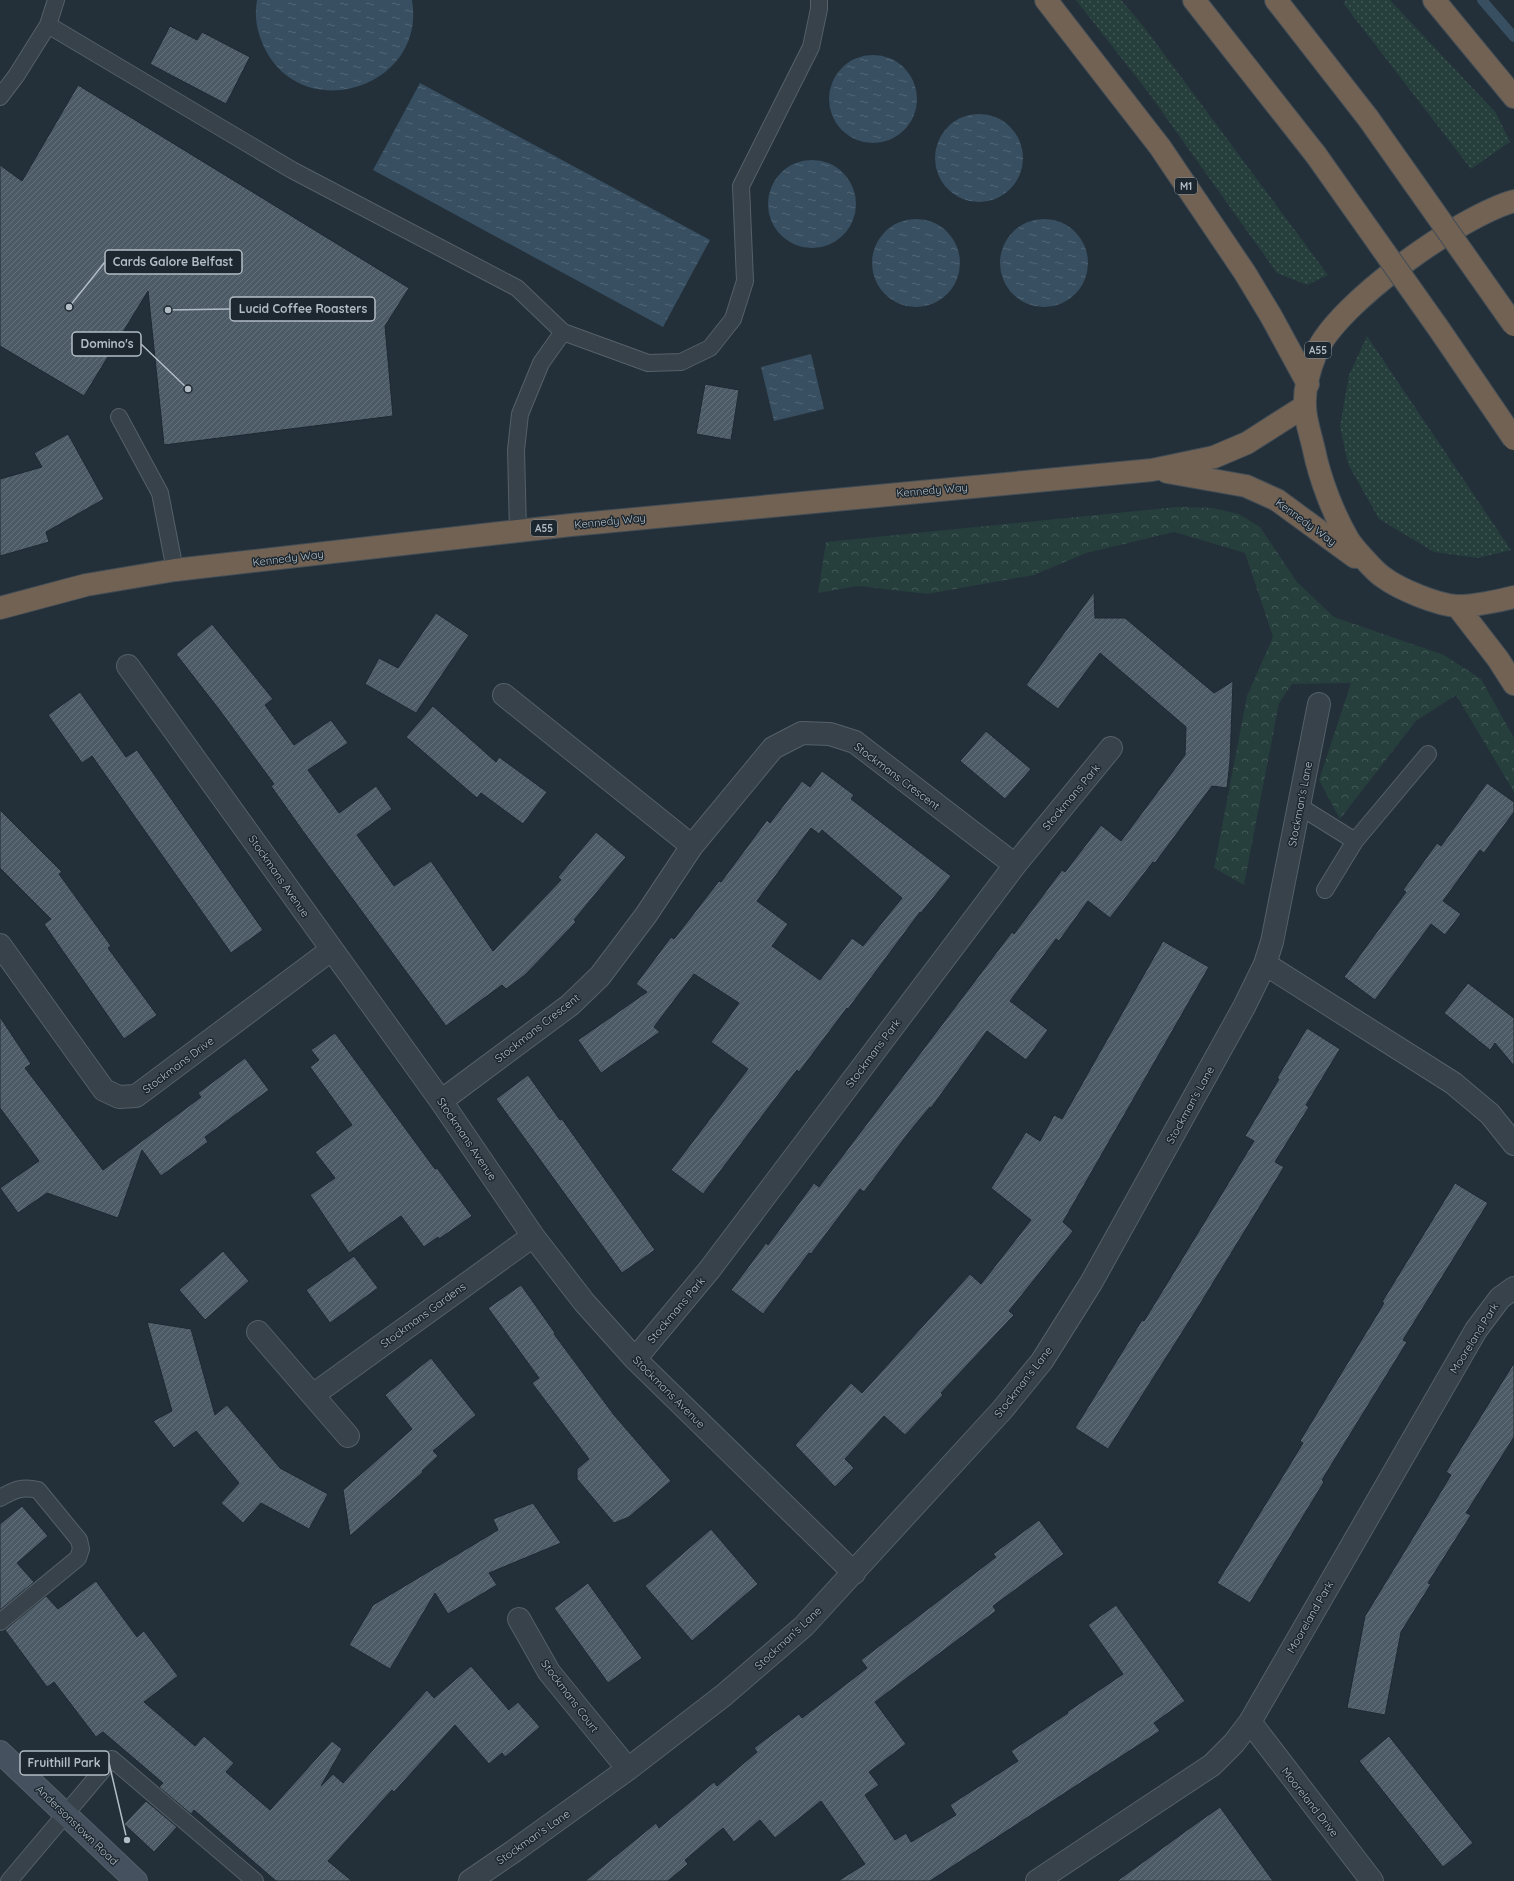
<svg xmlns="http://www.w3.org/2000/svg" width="1514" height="1881" font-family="Quicksand,sans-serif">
  <defs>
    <pattern id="grass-dots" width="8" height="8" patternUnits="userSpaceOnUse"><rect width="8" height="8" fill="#263e3c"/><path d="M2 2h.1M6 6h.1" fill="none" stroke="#435857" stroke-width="1.8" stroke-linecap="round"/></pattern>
    <pattern id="forest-crowns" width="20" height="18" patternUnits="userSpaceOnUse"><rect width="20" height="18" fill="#263e3c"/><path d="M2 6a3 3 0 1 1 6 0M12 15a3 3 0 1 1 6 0" fill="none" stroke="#435857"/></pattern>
    <pattern id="water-ripples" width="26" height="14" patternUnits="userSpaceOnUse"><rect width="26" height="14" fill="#374f61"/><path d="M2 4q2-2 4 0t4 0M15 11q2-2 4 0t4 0" fill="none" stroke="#526676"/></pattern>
    <pattern id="building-hatch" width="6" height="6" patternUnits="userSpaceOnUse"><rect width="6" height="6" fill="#4c5b65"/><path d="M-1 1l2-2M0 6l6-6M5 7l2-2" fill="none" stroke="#63717a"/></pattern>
  </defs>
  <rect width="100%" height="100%" fill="#23303a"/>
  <path fill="url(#grass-dots)" d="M1076 0H1121L1144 27 1328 275 1307 285 1277 273 1148 92Z
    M1346 0H1390L1496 113 1510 142 1471 169 1343 3Z
    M1367 336 1511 550 1478 558 1434 552 1379 519 1348 464 1340 426 1349 375Z"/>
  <path fill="url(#forest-crowns)" d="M1177 507 1213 508 1239 514 1260 527 1297 582 1334 617 1444 655 1481 679 1514 738V792L1456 695 1416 721 1340 819 1319 780 1351 683 1292 684 1279 703 1244 885 1214 868 1247 696 1273 637 1245 553 1174 532 1086 553 1034 575 927 594 858 586 818 593 826 542Z"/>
  <path fill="url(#water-ripples)" d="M257 0H412C427 88 302 127 264 47 257 32 254 16 257 0Z
    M829 99a44 44 0 1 1 88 0a44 44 0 1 1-88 0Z
    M420 83 710 240 663 327 373 170Z
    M935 158a44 44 0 1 1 88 0a44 44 0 1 1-88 0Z
    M768 204a44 44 0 1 1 88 0a44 44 0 1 1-88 0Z
    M1000 263a44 44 0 1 1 88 0a44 44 0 1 1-88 0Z
    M872 263a44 44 0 1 1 88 0a44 44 0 1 1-88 0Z
    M811 354 824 409 774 421 761 367Z"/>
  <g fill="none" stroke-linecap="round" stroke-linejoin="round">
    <path stroke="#374f61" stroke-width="10" d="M1482 0 1514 37"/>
  </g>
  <path fill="url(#building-hatch)" stroke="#1e2932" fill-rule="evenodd" d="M170 26 197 40 202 32 250 57 226 104 150 64Z
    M78 85 409 288 385 326 393 416 164 445 148 291 84 396 0 346V165L22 181Z
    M705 384 739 390 731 440 696 434Z
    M68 434 104 499 46 532 49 542 0 556V479L42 467 34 453Z
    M1094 592 1095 618H1125L1214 693 1233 681 1230 761 1227 788 1212 786 1155 863 1153 862 1110 918 1088 901 1059 941 1056 939 1010 1001 1048 1030 1026 1060 987 1031 931 1108 930 1107 910 1131 864 1192 860 1189 811 1254 809 1253 763 1314 731 1290 766 1243 768 1245 814 1183 819 1187 1012 932 1014 934 1062 870 1065 872 1101 825 1121 841 1185 755 1186 727 1100 653 1058 709 1026 685Z
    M436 613 469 635 416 713 365 684 379 658 398 668Z
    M212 624 273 699 265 705 294 745 331 720 348 743 308 770 339 813 376 786 392 809 357 835 394 886 431 861 493 951 561 880 558 877 596 832 626 857 574 920 576 922 525 975 506 989 502 985 446 1026 305 834 271 786 274 784 218 708 176 654Z
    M80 692 126 757 137 750 263 930 231 953 92 756 82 763 48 715Z
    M433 706 496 762 499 757 547 792 523 824 481 793 477 798 406 737Z
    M986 731 1031 769 1005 799 960 761Z
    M822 771 854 795 851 799 951 876 921 913 920 912 848 1009 847 1008 799 1072 797 1070 703 1194 671 1170 748 1069 711 1042 739 1003 694 974 654 1027 660 1032 601 1073 578 1040 647 992 636 984 671 937 674 939 719 881 721 882 767 820 770 823 802 781 810 787ZM811 828 819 834 822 830 902 898 863 946 852 938 820 980 772 946 788 924 757 901Z
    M1487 783 1514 802V812L1484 853 1480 850 1443 901 1461 914 1445 935 1431 924 1375 1000 1344 977 1406 892 1403 890 1437 843 1441 846Z
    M0 810 62 872 59 874 111 946 108 948 157 1015 124 1039 44 924 51 919 0 868Z
    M1163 941 1209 967 1063 1222 1073 1231 1009 1311 1014 1315 941 1393 943 1395 905 1435 884 1416 845 1459 854 1468 835 1487 795 1445 851 1383 862 1393 970 1274 981 1284 1031 1220 991 1188 1026 1132 1040 1141 1054 1115 1062 1119Z
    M1468 983 1514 1018V1066L1495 1043 1490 1050 1444 1013Z
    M0 1017 31 1064 25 1068 103 1170 201 1097 198 1093 245 1058 269 1090 205 1137 208 1142 161 1176 142 1150 118 1218 47 1193 18 1213 0 1188 39 1161 0 1108Z
    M1307 1028 1340 1049 1306 1105 1309 1107 1275 1162 1284 1167 1197 1309 1108 1449 1075 1428 1142 1320 1144 1321 1254 1141 1245 1136 1279 1079 1277 1078Z
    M335 1033 435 1169 437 1168 472 1216 439 1239 438 1237 424 1247 401 1216 349 1253 310 1195 335 1178 315 1152 352 1125 310 1067 319 1060 311 1050Z
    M528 1075 560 1120 562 1119 655 1250 622 1273 496 1099Z
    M1455 1183 1488 1203 1403 1340 1407 1342 1322 1480 1324 1482 1250 1603 1217 1583 1303 1443 1300 1441 1384 1303 1382 1302Z
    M223 1251 249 1281 205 1320 179 1290Z
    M354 1256 378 1288 330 1323 306 1290Z
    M521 1285 555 1333 554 1334 614 1415 671 1481 629 1517 614 1523 577 1479V1469L589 1459 532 1383 539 1378 488 1308Z
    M147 1322 191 1329 215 1415 227 1405 280 1468 328 1494 309 1529 261 1503 243 1523 221 1503 239 1483 196 1431 174 1448 153 1421 172 1411Z
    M431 1358 476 1415 433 1451 438 1456 422 1471 423 1472 350 1536 343 1490 412 1429 385 1395Z
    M1514 1363V1437L1466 1513 1471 1515 1428 1583 1431 1584 1401 1632 1385 1715 1347 1708 1365 1616 1451 1475 1446 1472Z
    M533 1503 561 1543 489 1573 497 1585 448 1614 435 1593 390 1669 349 1645 373 1605 498 1530 493 1519Z
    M22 1506 48 1536 17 1563 34 1582 0 1610V1524Z
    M1039 1520 1064 1554 993 1606 996 1611 875 1702 906 1744 869 1772 879 1785 865 1795 895 1840 906 1833 911 1842 956 1815 950 1805 1018 1761 1011 1751 1068 1713 1067 1712 1123 1674 1088 1625 1116 1605 1185 1701 1154 1723 1160 1731 930 1881H838L865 1864 821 1801 775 1838 760 1820 734 1842 723 1828 685 1860 688 1864 668 1881H585L656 1823 659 1828 714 1782 717 1786 757 1752 754 1748 799 1714 802 1718 867 1668 861 1660 996 1557 993 1554Z
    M711 1529 758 1584 692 1641 645 1586Z
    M96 1581 137 1637 144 1631 178 1676 144 1702 195 1746 204 1736 234 1763 226 1772 270 1810 332 1741 342 1749 321 1786 333 1774 343 1783 427 1690 434 1698 471 1666 509 1710 518 1702 540 1727 505 1757 502 1753 489 1764 455 1725 394 1792 392 1790 328 1861 352 1881H276L194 1810 191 1814 159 1787 163 1783 103 1732 96 1737 54 1682 47 1687 5 1630 46 1596 58 1609Z
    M588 1583 642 1658 608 1683 554 1608Z
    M1389 1736 1473 1843 1443 1867 1359 1761Z
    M146 1801 177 1827 154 1852 124 1824Z
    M1220 1807 1273 1881H1117L1190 1828Z"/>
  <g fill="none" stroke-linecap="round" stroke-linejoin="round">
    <defs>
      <path id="lane" d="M48 25 292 170 517 288 563 332 648 363 681 362 710 348 733 319 745 281 741 186 811 47 819 9V0
        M0 97 16 76 48 25 56 0
        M119 417 160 493 175 570
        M518 531 516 450 520 414 541 363 563 332
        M1299 806 1355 841 1428 754
        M1325 890 1355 841
        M0 1498C14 1490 22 1486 38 1490L79 1540 81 1549 78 1558 0 1622
        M9 1881 112 1759 255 1881"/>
      <path id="street" d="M128 666 441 1101 533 1236 584 1302 635 1359 854 1573
        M504 695 692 846
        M0 945 104 1090 119 1097 136 1096 331 950
        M1265 964 1453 1083 1490 1114 1514 1144
        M441 1101 570 1005 600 976 646 915 692 846 773 748 802 733 830 734 855 742 1015 865
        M258 1332 348 1436
        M635 1359 710 1269 1015 865 1111 748
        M313 1395 533 1236
        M519 1619 549 1672 628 1769
        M1250 1722 1372 1881
        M470 1881 514 1851 628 1769 724 1695 804 1626 1002 1410 1042 1361 1091 1283 1244 1007 1265 964 1272 942 1319 704
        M1037 1881 1212 1765 1234 1743 1250 1722 1476 1330 1500 1298 1514 1288"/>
      <path id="secondary" d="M0 1752 136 1881"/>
      <path id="highway" d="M1046 0 1160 147 1245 273 1271 316 1308 384
        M1194 0 1316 155
        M1276 0 1368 118
        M1434 0 1514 97
        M1514 201C1462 215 1337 303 1316 353 1310 368 1304 389 1305 406 1305 420 1311 436 1314 450 1320 479 1333 513 1348 539 1353 547 1375 572 1383 577 1399 589 1437 605 1457 606 1473 606 1499 601 1514 597
        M1167 472 1246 486 1277 500 1355 557
        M1457 606 1498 659 1514 684
        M0 608 86 585 175 570 571 525 1152 470 1214 457 1247 443 1305 406"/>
    </defs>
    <use href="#lane" stroke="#556069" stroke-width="18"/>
    <use href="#street" stroke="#556069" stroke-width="24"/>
    <use href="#secondary" stroke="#556069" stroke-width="24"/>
    <use href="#highway" stroke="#424d56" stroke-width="24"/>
    <use href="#lane" stroke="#37424b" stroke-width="16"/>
    <use href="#street" stroke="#37424b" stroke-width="22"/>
    <use href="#secondary" stroke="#45515e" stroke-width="22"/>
    <use href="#highway" stroke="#716254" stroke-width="22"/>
    <defs>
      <path id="highway-bridge" d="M1368 118 1514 325
        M1316 155 1439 329 1514 439"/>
    </defs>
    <use href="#highway-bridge" stroke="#424d56" stroke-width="24" stroke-linecap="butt"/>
    <use href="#highway-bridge" stroke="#716254" stroke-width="22"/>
  </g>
  <g text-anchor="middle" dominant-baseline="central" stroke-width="3" stroke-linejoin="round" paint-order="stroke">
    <g fill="#1c2730" stroke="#859099" stroke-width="1">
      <rect x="1175" y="178" width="22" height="16" rx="3"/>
      <rect x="1305" y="342" width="26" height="16" rx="3"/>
      <rect x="531" y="520" width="26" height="16" rx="3"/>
    </g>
    <g font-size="10" font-weight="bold" fill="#b2bdc6">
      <text x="1186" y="186">M1</text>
      <text x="1318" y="350">A55</text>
      <text x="544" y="528">A55</text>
    </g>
    <g font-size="11" fill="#b2bdc6" stroke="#1c2730">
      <text transform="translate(932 490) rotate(-5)">Kennedy Way</text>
      <text transform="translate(610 521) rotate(-6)">Kennedy Way</text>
      <text transform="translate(1306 522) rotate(36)">Kennedy Way</text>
      <text transform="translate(288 558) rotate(-7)">Kennedy Way</text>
      <text transform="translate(897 776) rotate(37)">Stockmans Crescent</text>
      <text transform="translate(1071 797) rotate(-50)">Stockmans Park</text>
      <text transform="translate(1300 804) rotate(-79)">Stockman's Lane</text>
      <text transform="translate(279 876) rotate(55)">Stockmans Avenue</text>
      <text transform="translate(537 1028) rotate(-38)">Stockmans Crescent</text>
      <text transform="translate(873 1053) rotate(-53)">Stockmans Park</text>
      <text transform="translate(178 1065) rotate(-37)">Stockmans Drive</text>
      <text transform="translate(1190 1105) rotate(-61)">Stockman's Lane</text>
      <text transform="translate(467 1139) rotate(56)">Stockmans Avenue</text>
      <text transform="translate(676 1310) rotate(-50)">Stockmans Park</text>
      <text transform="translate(423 1315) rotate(-36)">Stockmans Gardens</text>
      <text transform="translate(1474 1338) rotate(-58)">Mooreland Park</text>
      <text transform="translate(1023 1382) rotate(-52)">Stockman's Lane</text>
      <text transform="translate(669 1392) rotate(45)">Stockmans Avenue</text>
      <text transform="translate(1310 1617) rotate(-60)">Mooreland Park</text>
      <text transform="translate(788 1638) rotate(-43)">Stockman's Lane</text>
      <text transform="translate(570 1696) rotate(53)">Stockmans Court</text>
      <text transform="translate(1310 1802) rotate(52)">Mooreland Drive</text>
      <text transform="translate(77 1825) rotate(44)">Andersonstown Road</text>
      <text transform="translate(533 1837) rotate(-35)">Stockman's Lane</text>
    </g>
  </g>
  <path fill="none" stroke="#b2bdc6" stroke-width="1.5" d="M69 307L105 262M168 310L230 309M188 389L141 344M127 1840L109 1763"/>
  <g fill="#b2bdc6" stroke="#1c2730" stroke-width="1.5">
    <circle cx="69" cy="307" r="4"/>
    <circle cx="168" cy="310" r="4"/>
    <circle cx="188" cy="389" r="4"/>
    <circle cx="127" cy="1840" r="4"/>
  </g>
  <g fill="#1c2730" stroke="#b2bdc6" stroke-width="1.5">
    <rect x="105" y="250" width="137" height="24" rx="4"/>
    <rect x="230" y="297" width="145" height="24" rx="4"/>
    <rect x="72" y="332" width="69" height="24" rx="4"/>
    <rect x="20" y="1751" width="89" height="24" rx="4"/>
  </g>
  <g font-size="12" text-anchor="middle" font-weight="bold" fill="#b2bdc6">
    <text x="173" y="266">Cards Galore Belfast</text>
    <text x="303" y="313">Lucid Coffee Roasters</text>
    <text x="107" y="348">Domino's</text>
    <text x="64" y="1767">Fruithill Park</text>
  </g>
</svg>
